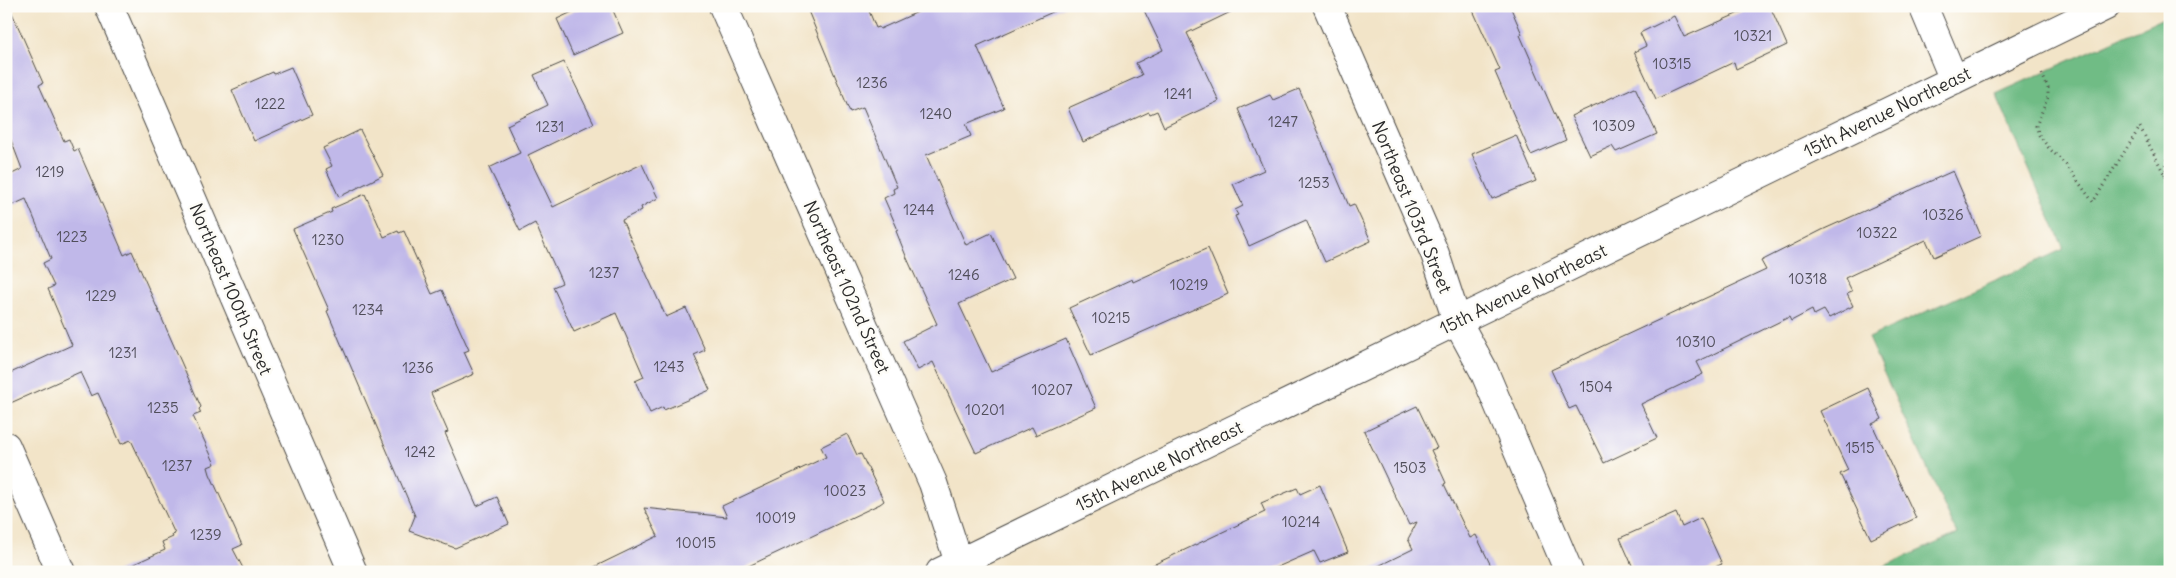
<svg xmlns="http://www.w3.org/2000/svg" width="2176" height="578" font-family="Delius,sans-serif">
  <rect width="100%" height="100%" fill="#fdfcf7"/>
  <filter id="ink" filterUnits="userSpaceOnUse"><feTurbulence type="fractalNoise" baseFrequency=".02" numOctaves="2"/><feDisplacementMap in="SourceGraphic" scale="10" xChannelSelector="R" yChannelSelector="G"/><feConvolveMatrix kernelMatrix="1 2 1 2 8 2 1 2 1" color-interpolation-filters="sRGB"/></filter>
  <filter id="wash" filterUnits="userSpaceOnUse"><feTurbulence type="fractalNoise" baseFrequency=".0096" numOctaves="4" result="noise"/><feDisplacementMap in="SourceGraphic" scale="20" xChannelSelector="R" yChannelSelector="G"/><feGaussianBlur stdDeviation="1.12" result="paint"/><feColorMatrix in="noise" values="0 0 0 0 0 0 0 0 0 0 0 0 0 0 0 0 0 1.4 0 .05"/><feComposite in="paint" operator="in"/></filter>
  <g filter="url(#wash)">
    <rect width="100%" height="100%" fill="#f2e4c8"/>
    <path fill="#6fbc85" stroke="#4d7458" d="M2170 15V572H1871L1957 534 1868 338 2064 249 1996 94Z"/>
    <g id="blocks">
      <path fill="#c0b8e9" d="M6 6H9L43 83 39 85 64 141 69 139 74 151 78 149 124 255 132 251 201 407 199 409 201 413 193 416 215 464 208 467 210 474 242 545 233 549 245 572H116L165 550 162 542 173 537 172 535 175 534 131 440 121 444 98 393 91 396 80 372 6 405V375L72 345 48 289 54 286 43 263 51 259 26 199 6 208V177L22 169 6 127Z
        M585 6H611L623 33 573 55 557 19Z
        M806 6H867L876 28 879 27 880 29 931 6H1066L977 46 1004 108 966 124 971 136 926 155 966 245 991 233 1013 279 959 304 991 372 1066 339 1096 408 1036 435 1032 427 976 453 933 362 918 370 903 341 937 324 906 256 896 231 898 230 884 198 894 193 893 189 897 187 863 107 850 112Z
        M1142 6H1243L1187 33 1219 101 1164 127 1157 111 1150 114 1149 112 1083 142 1068 108 1142 75 1136 63 1163 50Z
        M1471 6H1510L1522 34 1520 35 1566 140 1531 155 1495 72 1500 70Z
        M1755 6H1770L1787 45 1736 69 1734 62 1656 99 1634 52 1646 46 1640 33 1674 16 1684 37Z
        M564 62 594 123 528 155 553 207 642 164 658 198 641 207 642 210 622 220 666 317 686 308 705 350 694 355 710 390 664 410 663 407 650 413 635 381 644 377 616 313 574 332 553 287 562 283 535 223 520 231 489 168 520 153 507 125 548 105 534 75Z
        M291 67 312 115 254 141 232 90 273 72 274 74Z
        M1635 87 1657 134 1616 152 1612 146 1590 156 1571 116Z
        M1299 89 1349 206 1354 204 1371 241 1325 262 1306 220 1249 246 1235 216 1238 215 1235 210 1243 206 1233 184 1264 170 1238 109 1270 95 1273 100Z
        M360 130 383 175 339 197 326 169 332 166 323 148Z
        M1516 135 1536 181 1492 199 1472 154Z
        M1953 171 1981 236 1934 257 1926 240 1845 278 1852 292 1847 294 1853 306 1829 318 1824 310 1814 315 1812 310 1791 321 1789 317 1697 362 1703 374 1641 404 1657 438 1604 463 1576 406 1569 409 1551 370 1766 270 1761 261 1822 230Z
        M365 194 384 237 398 231 399 233 404 231 432 294 442 290 469 350 464 352 474 374 431 393 448 432 445 433 477 506 497 497 509 524 455 548 409 531 415 516 327 311 329 310 293 229 332 212 331 209Z
        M1208 248 1228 294 1091 355 1069 308 1132 279 1133 282Z
        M1868 388 1882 419 1872 424 1916 518 1871 539 1840 474 1848 470 1820 411Z
        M1417 406 1437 448 1431 450 1446 483 1444 484 1470 538 1476 535 1494 572H1366L1413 549 1408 539 1417 522 1409 525 1364 431Z
        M847 434 857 455 861 454 884 501 880 504 736 572H584L658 536 644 508 727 517 722 506 826 457 821 447Z
        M1320 485 1348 552 1320 563 1314 551 1266 572H1138L1265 512 1261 503 1297 488 1300 494Z
        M1676 513 1682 527 1701 518 1722 564 1703 572H1635L1620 538Z"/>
    </g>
  </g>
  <g filter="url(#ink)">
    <use href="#blocks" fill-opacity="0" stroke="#494743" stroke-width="1"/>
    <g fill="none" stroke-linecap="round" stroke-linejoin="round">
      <defs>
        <path id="minor" d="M109 6 353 572
          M723 6 933 483 962 572
          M1327 6 1435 254 1457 321 1484 371 1569 572
          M1923 6 1954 80
          M6 446 61 572
          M940 572 2106 6"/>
      </defs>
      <use href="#minor" stroke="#494743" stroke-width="30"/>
      <path stroke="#494743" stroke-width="3" stroke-dasharray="1 4" stroke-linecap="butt" d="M2042 74 2048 88V97L2036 126 2039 135 2048 147 2066 165 2093 202 2140 127 2170 185
        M2165 175 2170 139"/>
      <use href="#minor" stroke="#fff" stroke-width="28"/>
    </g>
  </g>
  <g text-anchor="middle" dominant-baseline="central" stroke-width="5" stroke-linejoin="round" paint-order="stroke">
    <g font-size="15" fill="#504e5a">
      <text x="1753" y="35">10321</text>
      <text x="1672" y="63">10315</text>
      <text x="872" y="82">1236</text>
      <text x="1178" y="93">1241</text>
      <text x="270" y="103">1222</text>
      <text x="936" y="113">1240</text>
      <text x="1283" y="121">1247</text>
      <text x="1614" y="125">10309</text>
      <text x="550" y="126">1231</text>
      <text x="50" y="171">1219</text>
      <text x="1314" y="182">1253</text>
      <text x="919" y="209">1244</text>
      <text x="1943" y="214">10326</text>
      <text x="1877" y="232">10322</text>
      <text x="72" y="236">1223</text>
      <text x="328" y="239">1230</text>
      <text x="604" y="272">1237</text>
      <text x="964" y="274">1246</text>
      <text x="1808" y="278">10318</text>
      <text x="1189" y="284">10219</text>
      <text x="101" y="295">1229</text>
      <text x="368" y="309">1234</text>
      <text x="1111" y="317">10215</text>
      <text x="1696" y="341">10310</text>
      <text x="123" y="352">1231</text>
      <text x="669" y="366">1243</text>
      <text x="418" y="367">1236</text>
      <text x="1596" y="386">1504</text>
      <text x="1052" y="389">10207</text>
      <text x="163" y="407">1235</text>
      <text x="985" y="409">10201</text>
      <text x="1860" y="447">1515</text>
      <text x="420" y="451">1242</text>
      <text x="177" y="465">1237</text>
      <text x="1410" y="467">1503</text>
      <text x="845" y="490">10023</text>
      <text x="776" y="517">10019</text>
      <text x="1301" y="521">10214</text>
      <text x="206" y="534">1239</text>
      <text x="696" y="542">10015</text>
    </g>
    <g font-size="18" fill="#2b2b2b" stroke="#fdfcf7">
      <text transform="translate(1887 112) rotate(-26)">15th Avenue Northeast</text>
      <text transform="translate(1412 207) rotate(68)">Northeast 103rd Street</text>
      <text transform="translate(847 287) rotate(66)">Northeast 102nd Street</text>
      <text transform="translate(231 289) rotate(67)">Northeast 100th Street</text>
      <text transform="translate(1523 289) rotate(-26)">15th Avenue Northeast</text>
      <text transform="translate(1159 466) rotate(-26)">15th Avenue Northeast</text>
    </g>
  </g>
  <rect width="2176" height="578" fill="none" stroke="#fdfcf7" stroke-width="25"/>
</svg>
